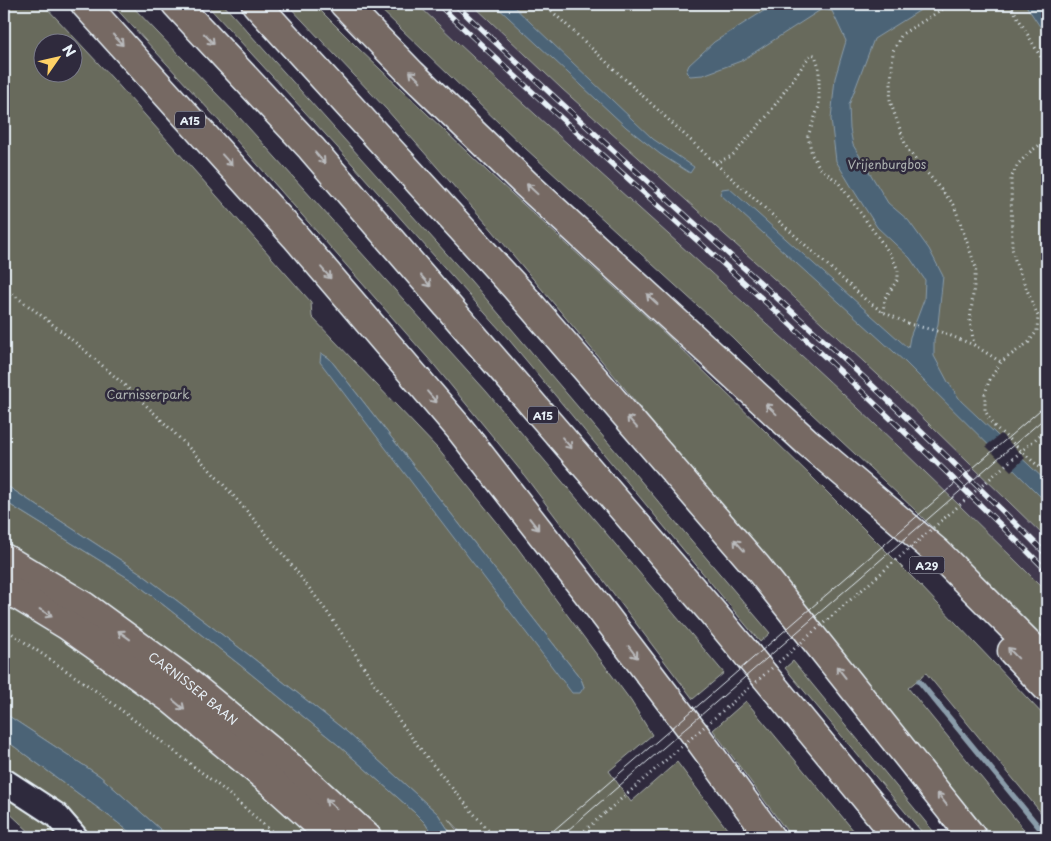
<svg xmlns="http://www.w3.org/2000/svg" width="1051" height="841" font-family="'Playpen Sans',sans-serif">
  <rect width="100%" height="100%" fill="#2f2a3d"/>
  <filter id="ink" filterUnits="userSpaceOnUse"><feTurbulence type="fractalNoise" baseFrequency=".02" numOctaves="2"/><feDisplacementMap in="SourceGraphic" scale="10" xChannelSelector="R" yChannelSelector="G"/><feConvolveMatrix kernelMatrix="1 2 1 2 8 2 1 2 1" color-interpolation-filters="sRGB"/></filter>
  <g filter="url(#ink)">
    <path fill="#3f384e" d="M417 4H472L562 89 782 286 891 387 969 461 1047 539V592L970 515 864 414 756 313 537 116Z"/>
    <path fill="#686a5b" stroke="#a8aeaa" fill-rule="evenodd" d="M4 4H43L113 79 311 302 312 317 438 449 514 543 631 701 652 735 609 771 631 802 677 762 733 837H465L448 819 462 837H453L438 814 347 732 249 655 139 572 4 484ZM42 42H72V72H42ZM322 354 329 358 581 679 584 687Z
      M112 4H130L239 117 486 391 724 673 693 699 521 471 435 366 221 123Z
      M206 4H223L471 281 770 633 760 642 510 341 337 147Z
      M287 4H314L358 48 489 173 671 339 813 478 920 585 1047 719V820L926 673 908 688 1030 837H992L704 487 617 379 487 224 387 110Z
      M375 4H417C527 110 643 210 756 314 856 404 952 497 1047 592V643L914 509 767 372 732 337 525 148Z
      M472 4H1047V539L891 387 782 286 562 89Z
      M4 501 133 581 240 665 337 744 414 812 425 823 434 837H368L4 556Z
      M4 596 160 704 317 837H169L100 776 4 713Z
      M793 661 938 837H926L785 668Z
      M746 701 859 837H791L713 730Z
      M4 739 113 819 136 837H85L4 770Z
      M4 794 31 812 59 837H35L4 808Z"/>
    <path fill="#4b6376" stroke="#8a9caa" d="M494 4H511L653 139 694 167 690 173 660 154 626 127Z
      M775 4H930L874 39 849 105 850 129 853 145 888 203 908 220 929 249 943 276 938 324 934 340V356L948 382 961 401 1047 482V503L905 362 720 194 722 189 729 188 908 348 910 337 924 300 925 280 910 258 877 227 854 191 836 161 831 119 835 78 846 41 832 11 822 9 741 61 703 75 690 76 686 72 689 65 714 42Z
      M1025 4H1047V37Z
      M321 353 329 358 581 679 584 687 580 693H572L320 362Z
      M4 484 139 572 249 655 347 732 438 814 453 837H434L425 823 414 812 337 744 240 665 133 581 4 501Z
      M4 713 100 776 169 837H136L113 819 4 739Z"/>
    <path fill="#2f2a3d" d="M1001 434 1025 458 1011 471 986 446Z"/>
    <g fill="none" stroke-linecap="round" stroke-linejoin="round">
      <path stroke="#8a9caa" stroke-width="5.5" d="M919 681 1047 837"/>
      <defs>
        <path id="minor" d="M4 781 56 815 75 837"/>
        <g id="major">
          <path id="s1" d="M4 558 84 606 185 680 287 764 367 837"/>
          <path d="M4 587 68 626 171 699 271 782 332 837"/>
        </g>
        <path id="highway" d="M85 4 295 236 459 428 600 609 695 734 770 837
          M176 4 311 148 712 612 898 837
          M256 4 516 288 757 567 972 837
          M344 4 412 74 526 184 807 442 937 552 1047 662
          M1012 651 1047 688"/>
      </defs>
      <use href="#minor" stroke="#e8f1f8" stroke-width="28"/>
      <use href="#major" stroke="#e8f1f8" stroke-width="31"/>
      <use href="#highway" stroke="#e8f1f8" stroke-width="31"/>
      <path stroke="#e8f1f8" stroke-width="3" stroke-dasharray="1 4" stroke-linecap="butt" d="M544 4 715 163 867 301 883 312 909 324 941 332 974 345 1001 362
        M951 4 902 34 893 51 890 101 907 149 954 205 976 268 970 321 974 345
        M1010 4 1047 68
        M1047 140 1031 151 1018 164 1011 178 1012 248 1016 264 1038 316 1037 331 1029 342 1001 362 989 381 985 394V410L992 424 1038 466 1047 471
        M715 163 732 156 767 116 811 54 815 55 819 67V106L808 136 812 155 820 168 838 182 891 255 898 270V279L885 298 883 312
        M4 288C125 374 230 482 319 601 348 640 373 683 401 723 430 763 462 800 494 837
        M4 628 99 693 223 789 278 837
        M577 837 605 813"/>
      <use href="#minor" stroke="#2f2a3d" stroke-width="24"/>
      <use href="#major" stroke="#766964" stroke-width="28"/>
      <use href="#highway" stroke="#766964" stroke-width="28"/>
      <path stroke="#e8f1f8" stroke-width="1" d="M546 837 1047 404
        M560 837 1047 416"/>
      <defs>
        <path id="rail" d="M438 4C550 111 667 212 781 316 871 399 960 484 1047 571
          M455 4C563 108 677 206 788 308 877 388 963 471 1047 555"/>
      </defs>
      <use href="#rail" stroke="#e8f1f8" stroke-width="5.5"/>
      <use href="#rail" stroke="#2f2a3d" stroke-width="4" stroke-dasharray="11" stroke-linecap="butt"/>
      <path stroke="#e8f1f8" stroke-width="3" stroke-dasharray="1 4" stroke-linecap="butt" d="M605 813 1047 429"/>
    </g>
    <defs><path id="oneway-shaft" d="M-6 0H5M1.5-3L5.5 0L1.5 3" fill="none" stroke-width="1.6" stroke-linecap="round" stroke-linejoin="round" transform="scale(1.25)"/></defs>
    <g stroke="#babbbd">
      <use href="#oneway-shaft" transform="translate(209 39) rotate(47)"/>
      <use href="#oneway-shaft" transform="translate(118 40) rotate(47)"/>
      <use href="#oneway-shaft" transform="translate(415 76) rotate(-136)"/>
      <use href="#oneway-shaft" transform="translate(320 158) rotate(49)"/>
      <use href="#oneway-shaft" transform="translate(227 160) rotate(48)"/>
      <use href="#oneway-shaft" transform="translate(532 189) rotate(-137)"/>
      <use href="#oneway-shaft" transform="translate(326 273) rotate(49)"/>
      <use href="#oneway-shaft" transform="translate(426 281) rotate(49)"/>
      <use href="#oneway-shaft" transform="translate(652 299) rotate(-137)"/>
      <use href="#oneway-shaft" transform="translate(432 397) rotate(49)"/>
      <use href="#oneway-shaft" transform="translate(771 409) rotate(-137)"/>
      <use href="#oneway-shaft" transform="translate(632 422) rotate(-131)"/>
      <use href="#oneway-shaft" transform="translate(567 443) rotate(49)"/>
      <use href="#oneway-shaft" transform="translate(534 524) rotate(52)"/>
      <use href="#oneway-shaft" transform="translate(739 545) rotate(-131)"/>
      <use href="#oneway-shaft" transform="translate(46 613) rotate(31)"/>
      <use href="#oneway-shaft" transform="translate(124 635) rotate(-144)"/>
      <use href="#oneway-shaft" transform="translate(633 652) rotate(53)"/>
      <use href="#oneway-shaft" transform="translate(1013 653) rotate(-134)"/>
      <use href="#oneway-shaft" transform="translate(841 672) rotate(-128)"/>
      <use href="#oneway-shaft" transform="translate(179 705) rotate(40)"/>
      <use href="#oneway-shaft" transform="translate(942 799) rotate(-128)"/>
      <use href="#oneway-shaft" transform="translate(331 804) rotate(-137)"/>
    </g>
  </g>
  <g text-anchor="middle" dominant-baseline="central" stroke-width="5" stroke-linejoin="round" paint-order="stroke">
    <g fill="#2f2a3d" stroke="#b0b5c0" stroke-width="1">
      <rect x="175" y="111.5" width="30" height="17" rx="4"/>
      <rect x="528" y="406.5" width="30" height="17" rx="4"/>
      <rect x="909.5" y="556.5" width="35" height="17" rx="4"/>
    </g>
    <g font-size="11" font-weight="bold" fill="#e8f1f8">
      <text x="190" y="120">A15</text>
      <text x="543" y="415">A15</text>
      <text x="927" y="565">A29</text>
    </g>
    <g font-size="12" fill="#aeb4b1" stroke="#2f2a3d">
      <text x="887" y="164">Vrijenburgbos</text>
      <text x="148" y="394">Carnisserpark</text>
    </g>
    <g font-size="12" fill="#e8f1f8" stroke="#2f2a3d">
      <text stroke="none"><textPath href="#s1" startOffset="230">CARNISSER BAAN</textPath></text>
    </g>
  </g>
  <rect width="1051" height="841" fill="none" stroke="#2f2a3d" stroke-width="20"/>
  <rect x="10" y="10" width="1031" height="821" fill="none" stroke="#e8f1f8" stroke-width="2" filter="url(#ink)"/>
  <g transform="translate(58 58) rotate(56)"><circle r="24" fill="#2f2a3d" stroke="#797a88"/>
  <path d="M0-4L9 19L0 12L-9 19Z" fill="#ffd166"/>
  <text y="-8" font-size="14" font-weight="bold" text-anchor="middle" fill="#e8f1f8">N</text>
  </g>
</svg>
